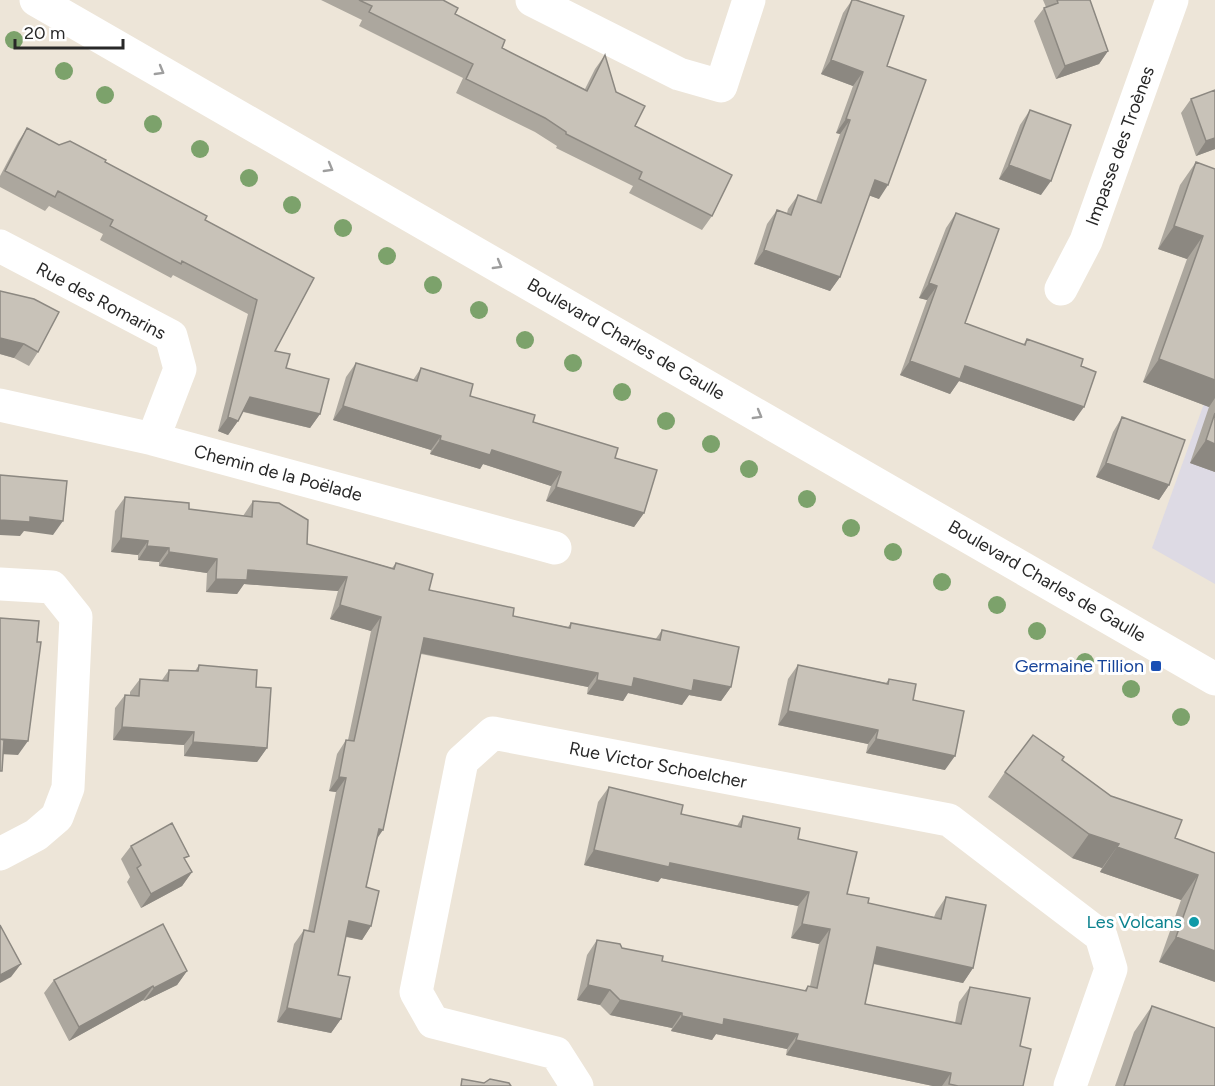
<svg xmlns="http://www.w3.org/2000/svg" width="1215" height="1086" font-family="Figtree,sans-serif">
  <rect width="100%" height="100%" fill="#ede5d8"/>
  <path fill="#dddae4" d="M1215 373V584L1152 548Z"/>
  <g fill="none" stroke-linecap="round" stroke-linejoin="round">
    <path stroke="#fff" stroke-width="33" d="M36 0 1215 679
      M532 0 679 74 721 86 749 0
      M0 246 171 336 180 369 153 439
      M1061 289 1086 241 1172 0
      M0 405 153 439 555 548
      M0 584 52 587 76 617 68 788 57 817 36 835 0 854
      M577 1086 556 1053 433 1022 416 992 462 761 493 733 949 820 1101 936 1111 969 1070 1086"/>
  </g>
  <g fill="#7ca26b">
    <circle cx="14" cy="40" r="9"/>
    <circle cx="64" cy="71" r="9"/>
    <circle cx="105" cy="95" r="9"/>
    <circle cx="153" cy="124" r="9"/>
    <circle cx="200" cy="149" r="9"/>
    <circle cx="249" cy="178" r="9"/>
    <circle cx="292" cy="205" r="9"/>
    <circle cx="343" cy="228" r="9"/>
    <circle cx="387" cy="256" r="9"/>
    <circle cx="433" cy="285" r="9"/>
    <circle cx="479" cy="310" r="9"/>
    <circle cx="525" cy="340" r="9"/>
    <circle cx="573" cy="363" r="9"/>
    <circle cx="622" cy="392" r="9"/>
    <circle cx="666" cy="421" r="9"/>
    <circle cx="711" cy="444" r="9"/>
    <circle cx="749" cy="469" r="9"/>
    <circle cx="807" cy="499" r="9"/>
    <circle cx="851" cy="528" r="9"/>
    <circle cx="893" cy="552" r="9"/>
    <circle cx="942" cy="582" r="9"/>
    <circle cx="997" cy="605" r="9"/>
    <circle cx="1037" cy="631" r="9"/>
    <circle cx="1085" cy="662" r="9"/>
    <circle cx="1131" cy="689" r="9"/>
    <circle cx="1181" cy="717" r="9"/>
  </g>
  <path fill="#aca79e" d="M321 0H443L455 14 502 48 585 89 595 69 605 55 616 92 635 126 712 216 702 230 629 193 633 186 556 148 557 146 535 132 456 93 463 78 359 26 362 20Z
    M852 0 887 66 879 199 869 195 840 277 830 291 754 264 767 224 777 210 787 213 788 209 798 195 816 201 840 134 836 133 853 86 821 74 843 13Z
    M1043 0H1090L1108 51 1099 64 1056 79 1034 21 1044 8 1046 7Z
    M1215 90V149L1196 156 1181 113 1191 99Z
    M1030 110 1041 195 999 179 1020 125Z
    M27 128 59 145 105 162 205 220 314 278 275 351 286 368 320 414 310 428 243 412 238 421 228 435 218 431 248 314 173 275 171 278 100 240 103 234 49 206 45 211 0 187V176L18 142Z
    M1196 162 1215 169V472L1190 463 1209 407 1143 382 1187 259 1158 249 1180 185Z
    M956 213 965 323 1023 345 1027 339 1081 366 1074 421 959 381 950 394 900 375 927 300 919 298 946 228Z
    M0 291 38 352 29 366 14 358 0 354Z
    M356 363 413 380 421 368 470 396 615 458 644 513 634 527 546 501 551 486 483 464 480 469 430 454 431 450 333 420 346 377Z
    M1122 417 1169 485 1159 500 1096 477 1113 432Z
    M125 497 189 509 243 516 253 501 307 544 392 568 396 563 429 590 513 616 568 627 571 623 655 640 662 630 731 687 721 701 689 695 682 705 628 693 623 701 587 694 588 687 421 654 376 839 366 887 371 926 362 940 346 937 338 975 341 1019 331 1033 277 1022 294 944 304 930 308 931 336 792 329 791 337 754 346 740H348L371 631 330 619 338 591 244 584 237 594 206 592 207 573 159 566V562L138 560V555L111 552 115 511Z
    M199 665 256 687 267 748 257 762 184 756V745L113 740 115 708 125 695H130V692L140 679 162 680 169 670 195 671Z
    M798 665 886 683 889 679 913 700 945 770 866 753 868 744 778 725 788 679Z
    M1062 760 1111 796 1175 838 1215 853V982L1159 962 1181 900 1100 872 1102 868 1072 858 988 797 1005 772Z
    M609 787 681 814 737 826 743 816 798 839 847 894 868 903 934 917 936 912 946 897 973 968 963 983 873 964 865 1004 955 1023 959 1002 970 987 1020 1046 1023 1086H933L786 1055 787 1049 716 1034 712 1040 671 1031 672 1028 610 1015 600 1005 577 1000 587 955 597 940 662 961 804 991 808 986H810L819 944 791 938 798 906 661 878 658 882 584 865 598 802Z
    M131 846 186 861 192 872 182 886 141 908 127 882 130 877 121 859Z
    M187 971 177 985 144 1001 143 1000 69 1041 44 993 54 980Z
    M1152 1006 1215 1086H1115L1134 1032Z"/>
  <path fill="#8c8881" d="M1108 51 1099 64 1056 79 1065 66Z
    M831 60 863 72 853 86 821 74Z
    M846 119 850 120 840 134 836 133Z
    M1215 138V149L1196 156 1206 141Z
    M1009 165 1051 181 1041 195 999 179Z
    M875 180 888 185 879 199 865 194Z
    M1174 226 1203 236 1187 259 1158 249Z
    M764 250 840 277 830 291 754 264Z
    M929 283 937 286 927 300 919 298Z
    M0 338 24 344 14 358 0 354Z
    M1159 359 1215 380V398L1209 407 1143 382Z
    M910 361 965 366 1084 407 1074 421 959 381 950 394 900 375Z
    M250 397 320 414 310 428 241 411Z
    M343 406 441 436 431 450 333 420Z
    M228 417 238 421 228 435 218 431Z
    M440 440 492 450 561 472 551 486 483 464 480 469 430 454Z
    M1206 440 1215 444V472L1190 463Z
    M1106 463 1169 485 1159 500 1096 477Z
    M556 487 644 513 634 527 546 501Z
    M30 517 63 521 53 535 24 531 20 536 0 535V520Z
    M121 538 148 541 138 555 111 552Z
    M147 546 169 548 159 562 138 560Z
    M169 552 217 559 207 573 159 566Z
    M248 570 347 577 338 591 244 584 237 594 206 592 216 579Z
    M340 605 381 617 371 631 330 619Z
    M424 638 598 673 588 687 415 652Z
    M634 678 694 680 731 687 721 701 689 695 682 705 628 693 623 701 587 694 597 680Z
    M788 711 878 730 868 744 778 725Z
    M122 727 194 732 184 745 113 740Z
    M0 739 28 741 18 755 0 754Z
    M876 739 955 756 945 770 866 753Z
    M193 742 267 748 257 762 184 756Z
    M339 777 346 778 336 792 329 791Z
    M379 829 383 830 374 843Z
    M1089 834 1119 844 1102 868 1072 858Z
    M1117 847 1198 875 1181 900 1100 872Z
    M594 850 670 863 809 892 798 906 661 878 658 882 584 865Z
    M192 872 182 886 141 908 151 894Z
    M349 921 371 926 362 940 339 935Z
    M802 924 830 929 819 944 791 938Z
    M1176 937 1215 951V982L1159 962Z
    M877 947 973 968 963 983 866 962Z
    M21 964 11 977 0 983V975Z
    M187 971 177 985 144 1001 154 988Z
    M588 985 610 990 600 1005 577 1000Z
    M153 986 143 1000 69 1041 79 1027Z
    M620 1000 682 1013 672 1028 610 1015Z
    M287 1008 341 1019 331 1033 277 1022Z
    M682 1016 724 1019 798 1034 787 1049 716 1034 712 1040 671 1031Z
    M796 1040 951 1073 942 1086H933L786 1055Z"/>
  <path fill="#c8c2b8" stroke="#8c8881" stroke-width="1.5" d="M359 0H443L458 8 455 14 505 40 502 48 587 91 605 55 616 92 645 106 635 126 732 175 712 216 639 179 642 172 566 134V132L545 118 466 79 473 64 369 12 372 6Z
    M852 0H856L904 16 887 66 926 80 888 185 875 180 840 277 764 250 777 210 791 215 798 195 821 203 850 120 846 119 863 72 831 60Z
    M1057 0H1090L1108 51 1065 66 1044 8 1058 3Z
    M1215 90V138L1206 141 1191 99Z
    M1030 110 1071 125 1051 181 1009 165Z
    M27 128 59 145 70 141 106 160 105 162 207 216 205 220 314 278 275 351 290 354 286 368 329 379 320 414 250 397 238 421 228 417 257 300 182 261 181 264 110 226 113 220 58 191 55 197 5 171Z
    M1196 162 1215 169V380L1159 359 1203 236 1174 226Z
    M956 213 999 229 965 323 1025 345 1027 339 1083 359 1081 366 1096 372 1084 407 965 366 960 379 910 361 937 286 929 283Z
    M0 291 34 299 59 312 38 352 24 344 0 338Z
    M356 363 417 381 421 368 473 384 470 396 535 415 533 422 618 448 615 458 657 470 644 513 556 487 561 472 492 450 490 455 457 445 440 440 441 436 343 406Z
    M1215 413V444L1206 440Z
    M1122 417 1185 440 1169 485 1106 463Z
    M0 475 67 481 63 521 30 517V522L0 520Z
    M125 497 189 503V509L252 517 253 501 279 503 308 520 307 544 394 569 396 563 433 574 429 590 514 608 513 616 570 628 571 623 660 640 662 630 739 647 731 687 694 680 692 691 634 678 632 687 597 680 598 673 424 638 383 830 379 829 366 887 379 891 371 926 349 921 338 975 350 977 341 1019 287 1008 304 930 314 932 346 778 339 777 346 740 354 741 381 617 340 605 347 577 248 570 247 580 216 579 217 559 169 552V548L147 546 148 541 121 538Z
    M0 618 39 621 37 642H41L28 741 0 739Z
    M199 665 257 670 256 687 271 688 267 748 193 742 194 732 122 727 125 695 139 696 140 679 168 681 169 670 198 671Z
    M798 665 888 684 889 679 916 684 913 700 964 711 955 756 876 739 878 730 788 711Z
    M1033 735 1064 757 1062 760 1111 796 1182 820 1175 838 1215 853V951L1176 937 1198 875 1117 847 1119 844 1089 834 1005 772Z
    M0 739 4 740 2 771H0Z
    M609 787 683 805 681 814 741 827 743 816 800 828 798 839 857 852 847 894 869 898 868 903 941 919 946 897 986 905 973 968 877 947 865 1004 961 1024 970 987 1030 998 1020 1046 1031 1049 1023 1086H958L949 1084 951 1073 796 1040 798 1034 724 1019 723 1025 682 1016V1013L620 1000 610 990 588 985 597 940 620 944 622 948 663 956 662 961 806 991 808 986 817 988 830 929 802 924 809 892 670 863 669 867 594 850Z
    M172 823 189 856 184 858 192 872 151 894 137 868 141 865 131 846Z
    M163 924 187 971 154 988 153 986 79 1027 54 980Z
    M0 925 21 964 0 975Z
    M1152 1006 1215 1028V1086H1124Z
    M462 1079 484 1083 490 1079 509 1083 511 1086H461Z"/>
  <defs><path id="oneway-chevron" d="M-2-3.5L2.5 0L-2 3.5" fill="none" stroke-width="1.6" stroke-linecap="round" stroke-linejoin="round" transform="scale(1.5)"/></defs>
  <g stroke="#9e9e9e">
    <use href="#oneway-chevron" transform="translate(160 71) rotate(30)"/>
    <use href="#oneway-chevron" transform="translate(329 168) rotate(30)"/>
    <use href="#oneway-chevron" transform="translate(498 265) rotate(30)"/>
    <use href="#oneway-chevron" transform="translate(758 415) rotate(30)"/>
  </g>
  <rect fill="#1a4fb4" stroke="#fff" stroke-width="2" x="1150" y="660" width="12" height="12" rx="3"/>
  <circle fill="#0f9aa8" stroke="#fff" stroke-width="2" cx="1194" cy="922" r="6"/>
  <g text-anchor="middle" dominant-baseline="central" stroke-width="6" stroke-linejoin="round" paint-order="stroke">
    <g font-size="18" fill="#282828" stroke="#fff">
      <text transform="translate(1120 146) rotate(-70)">Impasse des Troènes</text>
      <text transform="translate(101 301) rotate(28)">Rue des Romarins</text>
      <text transform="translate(626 339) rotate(30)">Boulevard Charles de Gaulle</text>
      <text transform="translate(278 473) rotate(15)">Chemin de la Poëlade</text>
      <text transform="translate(1047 581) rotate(30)">Boulevard Charles de Gaulle</text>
      <text transform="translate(658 765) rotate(11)">Rue Victor Schoelcher</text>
    </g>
    <g font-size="18" fill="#164399" stroke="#fff" text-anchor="end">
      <text x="1144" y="666">Germaine Tillion</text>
    </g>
    <g font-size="18" fill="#0d838f" stroke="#fff" text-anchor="end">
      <text x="1182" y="922">Les Volcans</text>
    </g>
  </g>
  <path d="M15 39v9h108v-9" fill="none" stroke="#282828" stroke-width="3"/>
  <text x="24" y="39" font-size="18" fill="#282828" stroke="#ffffff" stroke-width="4.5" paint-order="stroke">20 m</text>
</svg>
